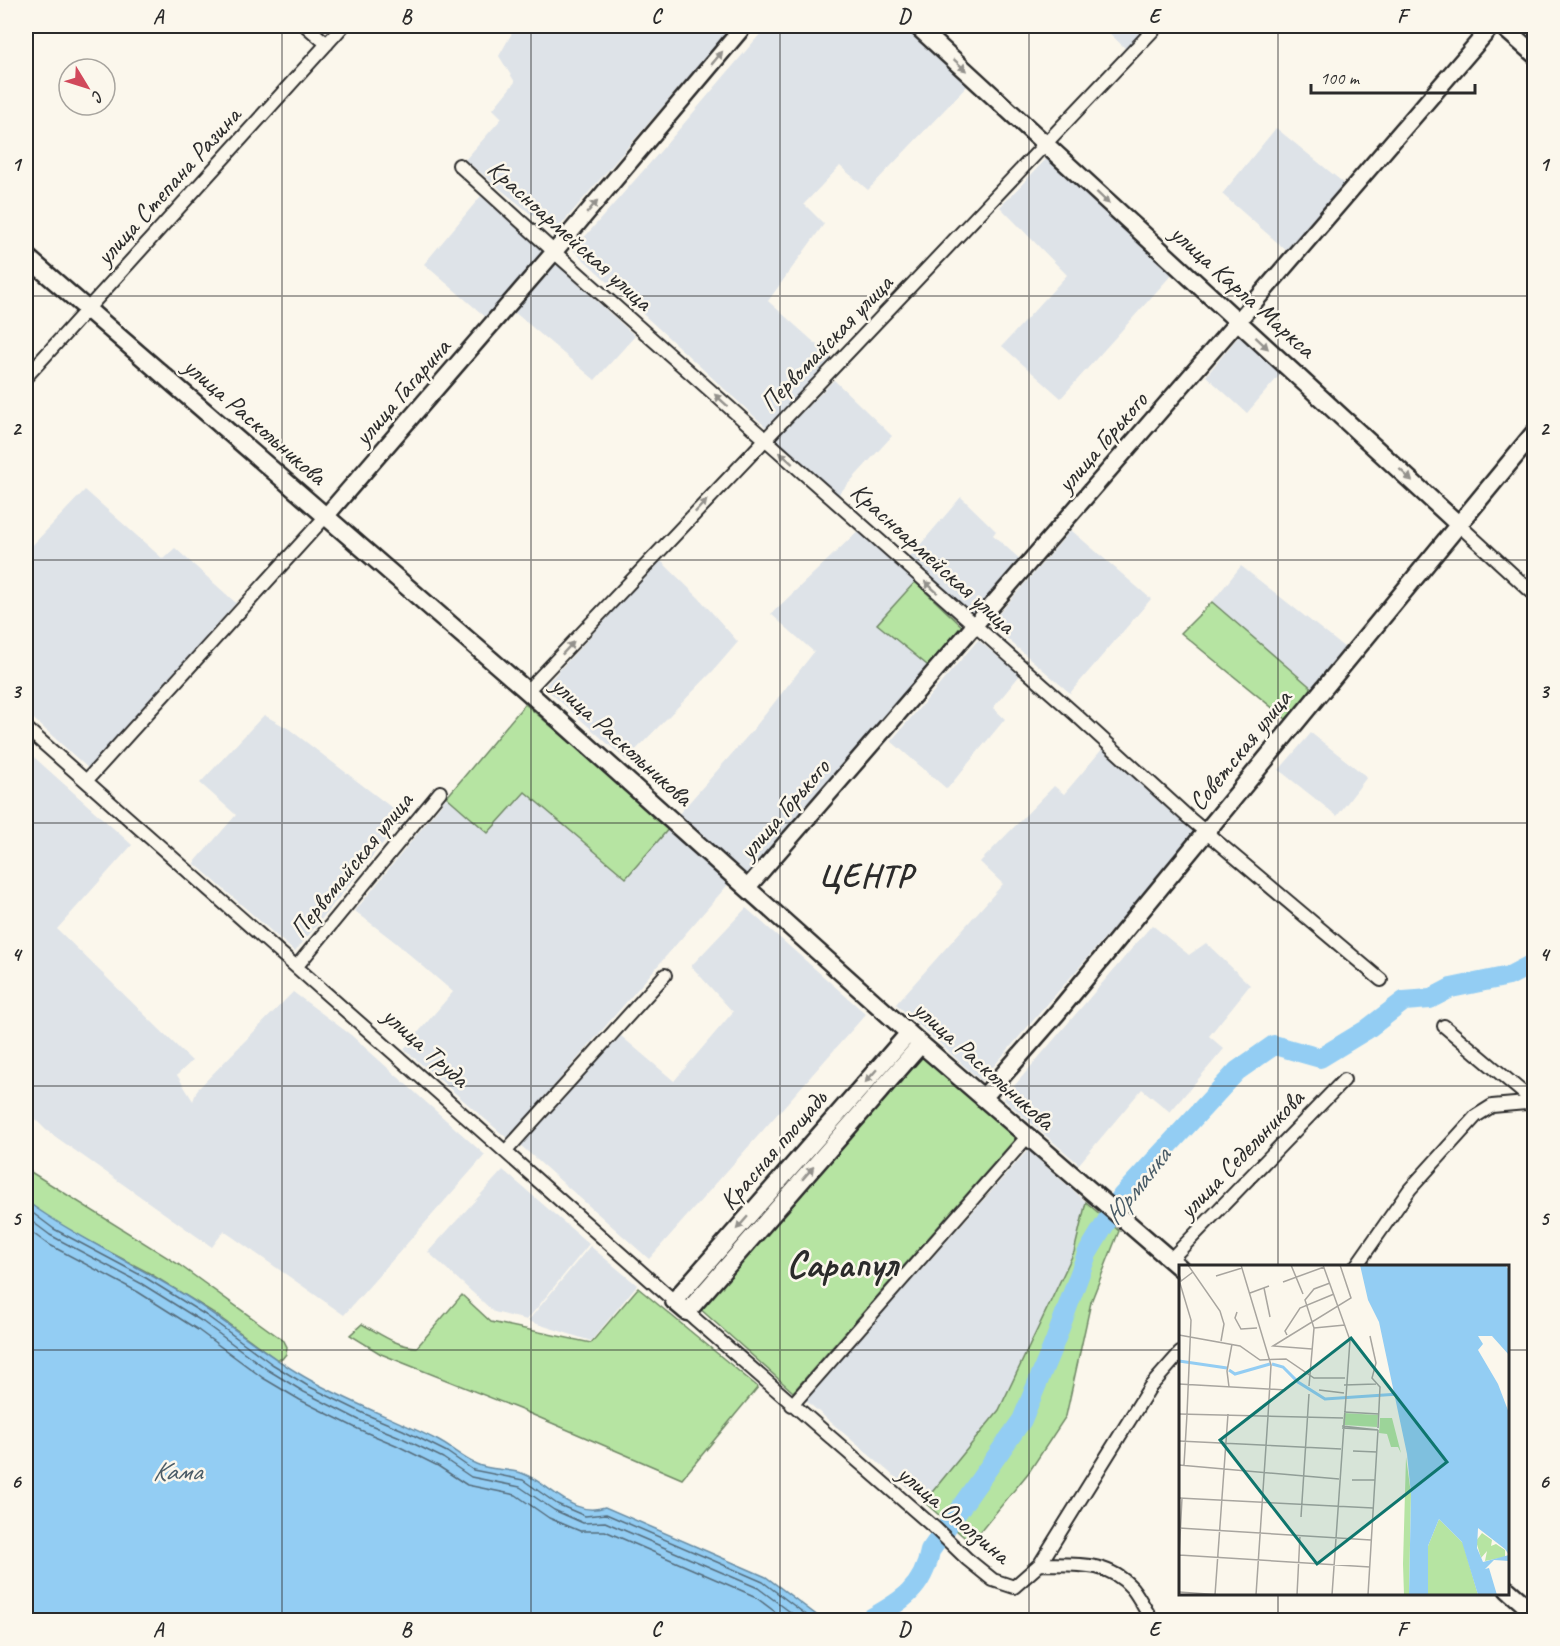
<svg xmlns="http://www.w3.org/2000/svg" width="1560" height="1646" font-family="Caveat,sans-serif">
  <rect width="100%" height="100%" fill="#fbf7ec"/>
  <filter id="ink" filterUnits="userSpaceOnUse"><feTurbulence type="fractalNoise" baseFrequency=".0167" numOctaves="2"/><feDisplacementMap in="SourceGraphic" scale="12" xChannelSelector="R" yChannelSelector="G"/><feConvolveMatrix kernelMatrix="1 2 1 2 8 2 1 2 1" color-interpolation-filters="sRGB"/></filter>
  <g filter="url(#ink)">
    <path fill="#dee3e8" d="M516 26H732L554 233 465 160 502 118 493 109 515 82 499 56Z
      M767 26H905L970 83 868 190 840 166 804 204 824 224 768 301 834 360 767 428 573 250 658 154Z
      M1102 26H1149L1127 50Z
      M1276 128 1345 184 1286 250 1222 194Z
      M1048 157 1174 272 1061 398 1002 346 1067 275 1000 207Z
      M481 196 546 253 488 319 424 264Z
      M555 263 635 336 595 380 513 311Z
      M1242 332 1284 370 1247 413 1206 376Z
      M834 380 892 436 837 496 776 439Z
      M85 490 163 559 175 548 236 603 90 770 26 712V552Z
      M961 497 996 531 993 535 1022 561 974 615 908 559Z
      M1071 530 1151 599 1070 693 990 624Z
      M858 531 915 582 877 624 932 669 819 792 748 876 678 815 752 731 814 652 771 614Z
      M660 560 699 598 738 642 713 671 626 760 544 687Z
      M1241 566 1345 648 1314 690 1212 602Z
      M978 640 1020 675 993 708 1005 719 947 789 891 741Z
      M264 715 289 729 404 817 295 952 194 863 236 815 200 783Z
      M1311 733 1367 777 1337 816 1279 770Z
      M1104 747 1197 831 981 1081 896 1004 1003 884 980 862 1054 786 1064 794Z
      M26 750 132 845 57 929 192 1061 177 1075 193 1101 197 1090 293 992 351 1035 485 1155 344 1315 224 1231 212 1247 46 1130 26 1110Z
      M524 791 625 878 670 827 731 881 508 1139 404 1049 453 992 395 942 355 911 447 797 488 833Z
      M746 908 866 1014 649 1259 519 1144 621 1036 674 1081 733 1012 691 966Z
      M1152 925 1189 955 1206 943 1250 985 1209 1036 1224 1049 1170 1112 1142 1089 1079 1164 1003 1099Z
      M1028 1150 1086 1202 1074 1251 999 1410 924 1502 805 1400Z
      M503 1170 589 1244 527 1320 494 1312 428 1252Z
      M590 1246 637 1285 591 1341 528 1321Z"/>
    <path fill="#b6e4a2" stroke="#708866" stroke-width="1.5" d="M915 582 965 629 932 669 877 624Z
      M1212 602 1314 690 1286 719 1181 633Z
      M525 704 670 827 626 878 525 792 488 833 447 797Z
      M921 1053 1016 1138 793 1392 698 1307Z
      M26 1169 178 1264 284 1341 287 1347 286 1354 282 1359H276L211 1311 149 1273 57 1224 26 1201Z
      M1086 1202 1119 1231 1091 1302 1066 1416 1029 1472 971 1543 924 1502 999 1410 1074 1252Z
      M638 1288 758 1387 682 1479 524 1411 381 1354 350 1335 362 1324C379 1333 397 1347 417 1347L462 1295 491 1322 591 1343Z"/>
    <path fill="#93cdf3" stroke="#698ca3" stroke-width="1.5" d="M26 1201C76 1237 133 1263 186 1296 228 1322 266 1356 310 1380 351 1403 395 1419 437 1440 451 1447 462 1458 476 1464 491 1471 509 1468 524 1474 552 1485 572 1518 605 1507L766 1577 823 1620H26Z"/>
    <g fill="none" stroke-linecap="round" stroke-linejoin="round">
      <path stroke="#556c7b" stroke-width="1.5" d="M26 1208 54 1229 146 1278 207 1316 272 1364 308 1386 365 1414 403 1430 447 1452 473 1470 523 1480 557 1504 585 1516 606 1514 763 1582 813 1620
        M26 1217 50 1235 142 1284 203 1322 268 1370 304 1392 361 1421 400 1437 443 1458 471 1477 520 1487 554 1510 583 1523 605 1522 758 1588 801 1620
        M26 1228 46 1243 138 1292 198 1330 263 1378 300 1400 358 1429 396 1445 438 1466 467 1485 516 1495 549 1518 580 1531H605L754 1596 786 1620"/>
      <path stroke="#93cdf3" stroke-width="20" d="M868 1620C900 1602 923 1590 930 1551L1022 1420 1055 1341 1087 1254 1122 1196 1237 1071 1274 1045 1320 1058 1366 1030 1404 1001 1430 999 1451 988 1509 976 1534 963"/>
      <defs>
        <path id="minor" d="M306 26 327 44
          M459 165 562 259 1075 714 1189 818 1381 980
          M26 377 343 26
          M1459 525 1534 594
          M527 691 1157 26
          M26 728 674 1301
          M86 781 326 516
          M297 966 440 792
          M1444 1026 1534 1102
          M506 1151 665 975
          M1170 1260 1344 1080
          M1356 1266 1410 1189 1476 1116 1492 1106 1526 1103 1534 1106
          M687 1312 936 1529 967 1559 993 1580 1014 1587 1040 1564 1150 1387 1180 1353
          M792 1405 1027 1137
          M1040 1564C1073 1565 1108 1560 1132 1588 1140 1598 1145 1610 1152 1620"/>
        <path id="tertiary" d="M326 516 554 252 744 26
          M747 888 1238 321 1492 26"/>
        <path id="secondary" d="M917 26 1459 525
          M1502 26 1534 54
          M26 256 527 691 921 1044 1180 1268
          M909 1033 674 1301 687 1312 921 1044
          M983 1098 1057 1013 1534 433
          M1508 1590 1534 1613"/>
      </defs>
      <use href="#minor" stroke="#2b2b2b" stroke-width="16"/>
      <use href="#tertiary" stroke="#2b2b2b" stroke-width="20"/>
      <use href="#secondary" stroke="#2b2b2b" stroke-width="21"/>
      <use href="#minor" stroke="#fbf7ec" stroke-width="12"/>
      <use href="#tertiary" stroke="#fbf7ec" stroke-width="15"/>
      <use href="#secondary" stroke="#fbf7ec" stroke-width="16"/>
    </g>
    <defs><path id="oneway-solid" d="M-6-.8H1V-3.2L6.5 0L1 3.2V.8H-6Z" transform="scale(1.5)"/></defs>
    <g fill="#93918c">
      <use href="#oneway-solid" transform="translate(717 58) rotate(-50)"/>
      <use href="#oneway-solid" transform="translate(960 65) rotate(43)"/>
      <use href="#oneway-solid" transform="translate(1103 198) rotate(43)"/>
      <use href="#oneway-solid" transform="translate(592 207) rotate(-50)"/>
      <use href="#oneway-solid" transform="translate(1262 343) rotate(43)"/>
      <use href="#oneway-solid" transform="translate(721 400) rotate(-138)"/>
      <use href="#oneway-solid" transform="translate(786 458) rotate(-138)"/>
      <use href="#oneway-solid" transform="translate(1406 475) rotate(43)"/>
      <use href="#oneway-solid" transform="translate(701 506) rotate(-47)"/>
      <use href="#oneway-solid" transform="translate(931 587) rotate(-138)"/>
      <use href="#oneway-solid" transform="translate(568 648) rotate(-47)"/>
      <use href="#oneway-solid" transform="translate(871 1076) rotate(131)"/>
      <use href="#oneway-solid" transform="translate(808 1173) rotate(-49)"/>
      <use href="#oneway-solid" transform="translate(742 1223) rotate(131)"/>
    </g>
  </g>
  <path fill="none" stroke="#2b2b2b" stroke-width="1.5" stroke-opacity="0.55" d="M282 26V1620M531 26V1620M780 26V1620M1029 26V1620M1278 26V1266M26 296H1534M26 560H1534M26 823H1534M26 1086H1534M26 1350H1180M1508 1350H1534M1278 1594V1620"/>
  <g text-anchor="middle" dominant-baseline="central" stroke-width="5" stroke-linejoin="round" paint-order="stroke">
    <g font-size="26" fill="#2b2b2b" stroke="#fbf7ec">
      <text transform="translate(168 186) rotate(-48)">улица Степана Разина</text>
      <text transform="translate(570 235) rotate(42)">Красноармейская улица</text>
      <text transform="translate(1243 291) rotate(42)">улица Карла Маркса</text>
      <text transform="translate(826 343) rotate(-46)">Первомайская улица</text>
      <text transform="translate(402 392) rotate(-49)">улица Гагарина</text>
      <text transform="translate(255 421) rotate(41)">улица Раскольникова</text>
      <text transform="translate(1102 442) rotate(-49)">улица Горького</text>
      <text transform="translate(933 558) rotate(42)">Красноармейская улица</text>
      <text transform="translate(622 741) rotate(42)">улица Раскольникова</text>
      <text transform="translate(1240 750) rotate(-51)">Советская улица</text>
      <text transform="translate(784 809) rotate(-49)">улица Горького</text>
      <text transform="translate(351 865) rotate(-51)">Первомайская улица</text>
      <text transform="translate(426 1047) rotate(42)">улица Труда</text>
      <text transform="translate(984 1065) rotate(42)">улица Раскольникова</text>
      <text transform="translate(773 1150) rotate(-49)">Красная площадь</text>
      <text transform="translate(1241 1154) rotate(-46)">улица Седельникова</text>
      <text transform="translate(954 1514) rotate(40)">улица Оползина</text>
    </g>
    <g font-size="27" font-style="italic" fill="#4a5c67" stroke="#fbf7ec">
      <text transform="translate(1137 1186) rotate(-52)">Юрманка</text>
      <text x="177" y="1471">Кама</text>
    </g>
    <g font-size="32" font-weight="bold" letter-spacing="1.5" fill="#2b2b2b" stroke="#fbf7ec">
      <text x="866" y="875">ЦЕНТР</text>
    </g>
    <g font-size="38" font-weight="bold" fill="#2b2b2b" stroke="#fbf7ec">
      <text x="842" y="1264">Сарапул</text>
    </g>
  </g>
  <g transform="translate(1179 1265)">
    <rect width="330" height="330" fill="#fbf7ec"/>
    <path d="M165 148 199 150 198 162 164 160ZM201 153H213L222 188 219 182H212L208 169 200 168ZM227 192 232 229 230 330H225L224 299ZM260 254 284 278 299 330H249V281ZM303 268 313 275 312 281 317 279 326 285V292L306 296 308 286 302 293 297 276Z" fill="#b6e4a2"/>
    <path d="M181 0H326L330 5V90L313 71H299L304 79 299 85 319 119 330 148V296L315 295 306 304 310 303 318 330H299L283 277 260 254 249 281V330H230L232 229 228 189 200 57 189 35ZM299 263 326 284 330 290 304 297 298 283Z" fill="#93cdf3" fill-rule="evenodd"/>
    <path fill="none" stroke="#93cdf3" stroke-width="3" d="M0 96 48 103M93 99 104 102 119 117 146 134 220 129M50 105 56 109 91 99"/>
    <path fill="none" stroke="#a8a59f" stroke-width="1.5" d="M9 0 41 46 45 59 42 76M62 0 92 100 89 151M112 0 124 29M144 0 171 75 153 330M0 9 2 16 14 7M37 11 63 3M0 15 12 55 8 149M104 17 145 2M85 23 91 52M71 28 90 21M58 47 56 53 62 64 78 63M135 63 166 60M0 70 61 81 81 95 107 94 135 113H166M108 70 106 66 121 43 155 29M191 71 197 98 193 113 201 122 199 163M133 84 94 81 172 33 161 0M0 119 107 125M165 120 197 119M130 121 135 63 126 35 135 24 151 18M50 122 48 106 53 79M140 125 165 128M165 147 200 149M0 149 164 153M163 163 199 165 163 161M0 176 162 184M174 186 198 187M0 200 160 214M5 200 8 149M173 215H196M0 233 194 243M122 252 130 129M0 263 192 275M0 290 191 302M0 292 3 233M0 327 43 330M36 330 49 149M77 330 89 151M118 330 121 270M189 330 199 165"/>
    <path fill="#0f766e" fill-opacity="0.15" stroke="#0f766e" stroke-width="3" d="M172 73 268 197 138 299 41 175Z"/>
    <rect width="330" height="330" fill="none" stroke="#2b2b2b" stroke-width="3"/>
  </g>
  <rect width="1560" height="1646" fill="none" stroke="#fbf7ec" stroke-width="66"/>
  <g transform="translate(87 87) rotate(128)"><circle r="28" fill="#fbf7ec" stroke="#a8a59f" stroke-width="1.5"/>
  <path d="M0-4.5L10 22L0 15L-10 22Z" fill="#d1495b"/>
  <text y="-9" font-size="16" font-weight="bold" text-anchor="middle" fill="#2b2b2b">С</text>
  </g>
  <path d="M1311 84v9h164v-9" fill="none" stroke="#2b2b2b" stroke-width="3"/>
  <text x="1320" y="84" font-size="18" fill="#2b2b2b" stroke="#fbf7ec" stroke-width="4.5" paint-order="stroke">100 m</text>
  <rect x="33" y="33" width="1494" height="1580" fill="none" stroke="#2b2b2b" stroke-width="2"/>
  <g font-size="20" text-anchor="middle" font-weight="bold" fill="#2b2b2b">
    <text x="158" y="23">A</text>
    <text x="406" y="23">B</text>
    <text x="656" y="23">C</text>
    <text x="904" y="23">D</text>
    <text x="1154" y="23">E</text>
    <text x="1402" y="23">F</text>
    <text x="16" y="171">1</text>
    <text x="1544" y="171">1</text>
    <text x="16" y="435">2</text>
    <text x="1544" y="435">2</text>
    <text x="16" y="698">3</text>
    <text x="1544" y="698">3</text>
    <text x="16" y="961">4</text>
    <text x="1544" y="961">4</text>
    <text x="16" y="1225">5</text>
    <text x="1544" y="1225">5</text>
    <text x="16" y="1488">6</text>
    <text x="1544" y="1488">6</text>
    <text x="158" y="1636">A</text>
    <text x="406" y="1636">B</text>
    <text x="656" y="1636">C</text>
    <text x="904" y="1636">D</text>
    <text x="1154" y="1636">E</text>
    <text x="1402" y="1636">F</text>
  </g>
</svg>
